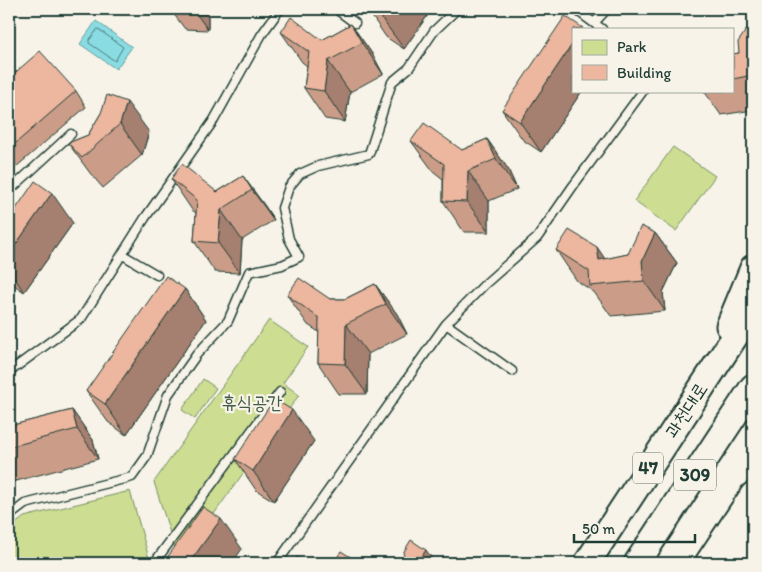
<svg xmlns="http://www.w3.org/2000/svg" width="762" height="572" font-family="Itim,'Poor Story',sans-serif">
  <rect width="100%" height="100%" fill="#f7f3e8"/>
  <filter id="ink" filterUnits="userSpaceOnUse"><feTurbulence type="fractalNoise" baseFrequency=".02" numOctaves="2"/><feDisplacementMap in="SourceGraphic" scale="10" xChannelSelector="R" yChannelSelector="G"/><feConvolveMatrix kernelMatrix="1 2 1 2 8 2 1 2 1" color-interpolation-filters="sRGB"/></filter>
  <g filter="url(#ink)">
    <path fill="#cdde92" stroke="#768e63" d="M673 147 715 176 676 231 634 201Z
      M269 320 308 347 283 383 299 395 204 528 176 552 154 482Z
      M203 379 216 388 195 419 182 410Z
      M130 491 150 562 144 563H9V529L24 517Z"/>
    <path fill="#8adce3" stroke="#5f9c9d" d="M96 21 132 47 116 69 80 44Z"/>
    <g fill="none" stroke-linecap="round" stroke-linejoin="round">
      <path stroke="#4a7d7a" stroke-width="1" d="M98 29 123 47 115 61 89 43V41Z"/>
      <defs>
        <path id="service" d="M336 9 355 23
          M575 9 602 29
          M594 23 607 9
          M9 191 71 134
          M123 255 157 275
          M446 324 512 371
          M9 372 81 319 145 218 214 120 262 34 280 9
          M9 516 25 504 132 477 147 456 168 395 197 354 228 321 249 272 282 265 299 257 289 239 282 208 289 187 300 174 318 166 369 154 392 82 409 68 434 31 457 9
          M154 563 280 392
          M277 563 446 324 485 284 537 238 573 186 643 91"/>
        <path id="trunk" d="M729 326 753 268
          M587 563 753 309
          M637 563 753 387
          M708 563 753 495
          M734 563 753 531"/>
      </defs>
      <use href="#service" stroke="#1f3d34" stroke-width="11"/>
      <use href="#trunk" stroke="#1f3d34" stroke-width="29"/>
      <use href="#service" stroke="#f7f3e8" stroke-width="8"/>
      <use href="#trunk" stroke="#f7f3e8" stroke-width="25"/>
    </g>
    <path fill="#cb9d89" stroke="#1f3d34" d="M170 9H208V30L185 29Z
      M367 9H432L404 49 386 37Z
      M753 20V110L721 115 704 91H733V54L739 53Z
      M351 24 373 55 383 74 350 92 345 122 325 119 304 88 307 66 302 62 281 32 322 40Z
      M9 78 76 91 86 107 9 173Z
      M573 91H582L541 152 523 140 502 110Z
      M101 113 149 132 142 155 103 188 90 173 68 143 88 135Z
      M487 139 508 169 517 189 489 201V232H464L443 201V179L433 171 411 141 462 150Z
      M243 176 274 220 242 240 240 273 215 272 194 241 196 213 192 210 171 179 217 192Z
      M9 219 73 223 24 292 9 281Z
      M655 233 677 263 663 292 665 311 611 316 594 292 577 281 556 250 605 259 628 254Z
      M375 284 397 314 407 334 368 354 367 394H339L318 363 319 332 308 325 287 295 330 299H345Z
      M185 289 206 320 126 435 108 422 86 391Z
      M72 410 93 440 98 459 9 483V426Z
      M314 441 274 501 256 490 235 459Z"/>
    <path fill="#a57f6f" stroke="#1f3d34" d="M193 9H208V30Z
      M389 9H432L404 49 382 19Z
      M351 24 373 55 383 74 362 43Z
      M573 43V91H582L541 152 520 122Z
      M753 52V66L751 55Z
      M328 61 350 92 345 122 324 91Z
      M127 102 149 132 142 155 120 124Z
      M487 139 508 169 517 189 496 159Z
      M468 171 489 201V232L467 202Z
      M243 176 265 206 274 220 252 190Z
      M52 193 73 223 24 292 9 270V254Z
      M221 210 242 240 240 273 218 243Z
      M655 233 677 263 663 292 665 311 644 281 642 261Z
      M597 247 618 278 599 260Z
      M375 284 397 314 407 334 386 304Z
      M185 289 206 320 126 435 105 404Z
      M346 324 368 354 367 394 345 364Z
      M72 410 93 440 98 459 77 429Z
      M292 410 314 441 274 501 253 471Z
      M221 519 242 549 232 563H189Z
      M426 550 435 563H417Z"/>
    <path fill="#ecb69f" stroke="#1f3d34" d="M368 9H389L382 19Z
      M565 16 583 28 573 29V43L520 122 502 110Z
      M291 17 322 40 351 24 362 43 328 61 324 91 304 88 309 52 281 32Z
      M753 20V52L751 55 753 66V75L733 79V54L739 53 738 42Z
      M40 51 76 91 9 149V78Z
      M107 95 127 102 120 124 82 158 68 143 88 135 101 113Z
      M424 123 462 150 487 139 496 159 468 171 467 202 443 201 444 164 411 141Z
      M182 164 217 192 243 176 252 190 221 210 218 243 194 241 197 200 171 179Z
      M35 181 52 193 9 254V219Z
      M641 226 655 233 642 261 644 281 590 286 589 271 556 250 569 230 597 247 599 260 628 254Z
      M166 276 185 289 105 404 86 391Z
      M299 278 330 299H345L375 284 386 304 346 324 345 364 318 363 319 318 287 295Z
      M274 399 292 410 253 471 235 459Z
      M72 410 77 429 9 447V426Z
      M203 507 221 519 189 563H165L164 562Z
      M411 540 426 550 417 563H407L403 553Z
      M341 551 360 563H334Z
      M297 557 306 563H292Z"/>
  </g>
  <g text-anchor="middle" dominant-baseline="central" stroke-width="4.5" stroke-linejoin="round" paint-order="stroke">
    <g fill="#f7f3e8" stroke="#60746a" stroke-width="1">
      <rect x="633" y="452.5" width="30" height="31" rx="4"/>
      <rect x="674" y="459.5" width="42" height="31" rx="4"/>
    </g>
    <g font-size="18" font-weight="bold" fill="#1f3d34">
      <text x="648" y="468">47</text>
      <text x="695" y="475">309</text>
    </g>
    <g font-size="19" fill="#425d47" stroke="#f7f3e8">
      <text x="252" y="402">휴식공간</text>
    </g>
    <g font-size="19" fill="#1f3d34" stroke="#f7f3e8">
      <text transform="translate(686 410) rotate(-57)">과천대로</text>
    </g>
  </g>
  <rect width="762" height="572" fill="none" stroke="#f7f3e8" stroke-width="30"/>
  <rect x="15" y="15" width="732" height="542" fill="none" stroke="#1f3d34" stroke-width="2" filter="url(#ink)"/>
  <rect x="572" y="28" width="162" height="65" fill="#f7f3e8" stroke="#a1aaa0"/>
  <rect x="582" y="40" width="25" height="15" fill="#cdde92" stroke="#a1aaa0"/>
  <text x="617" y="52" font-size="15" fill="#1f3d34">Park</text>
  <rect x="582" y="65" width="25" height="15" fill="#ecb69f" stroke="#a1aaa0"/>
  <text x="617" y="78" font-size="15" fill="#1f3d34">Building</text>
  <path d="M574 534v8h121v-8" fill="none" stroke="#1f3d34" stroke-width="2.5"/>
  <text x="582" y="534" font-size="15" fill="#1f3d34" stroke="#f7f3e8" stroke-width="4" paint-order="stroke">50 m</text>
</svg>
